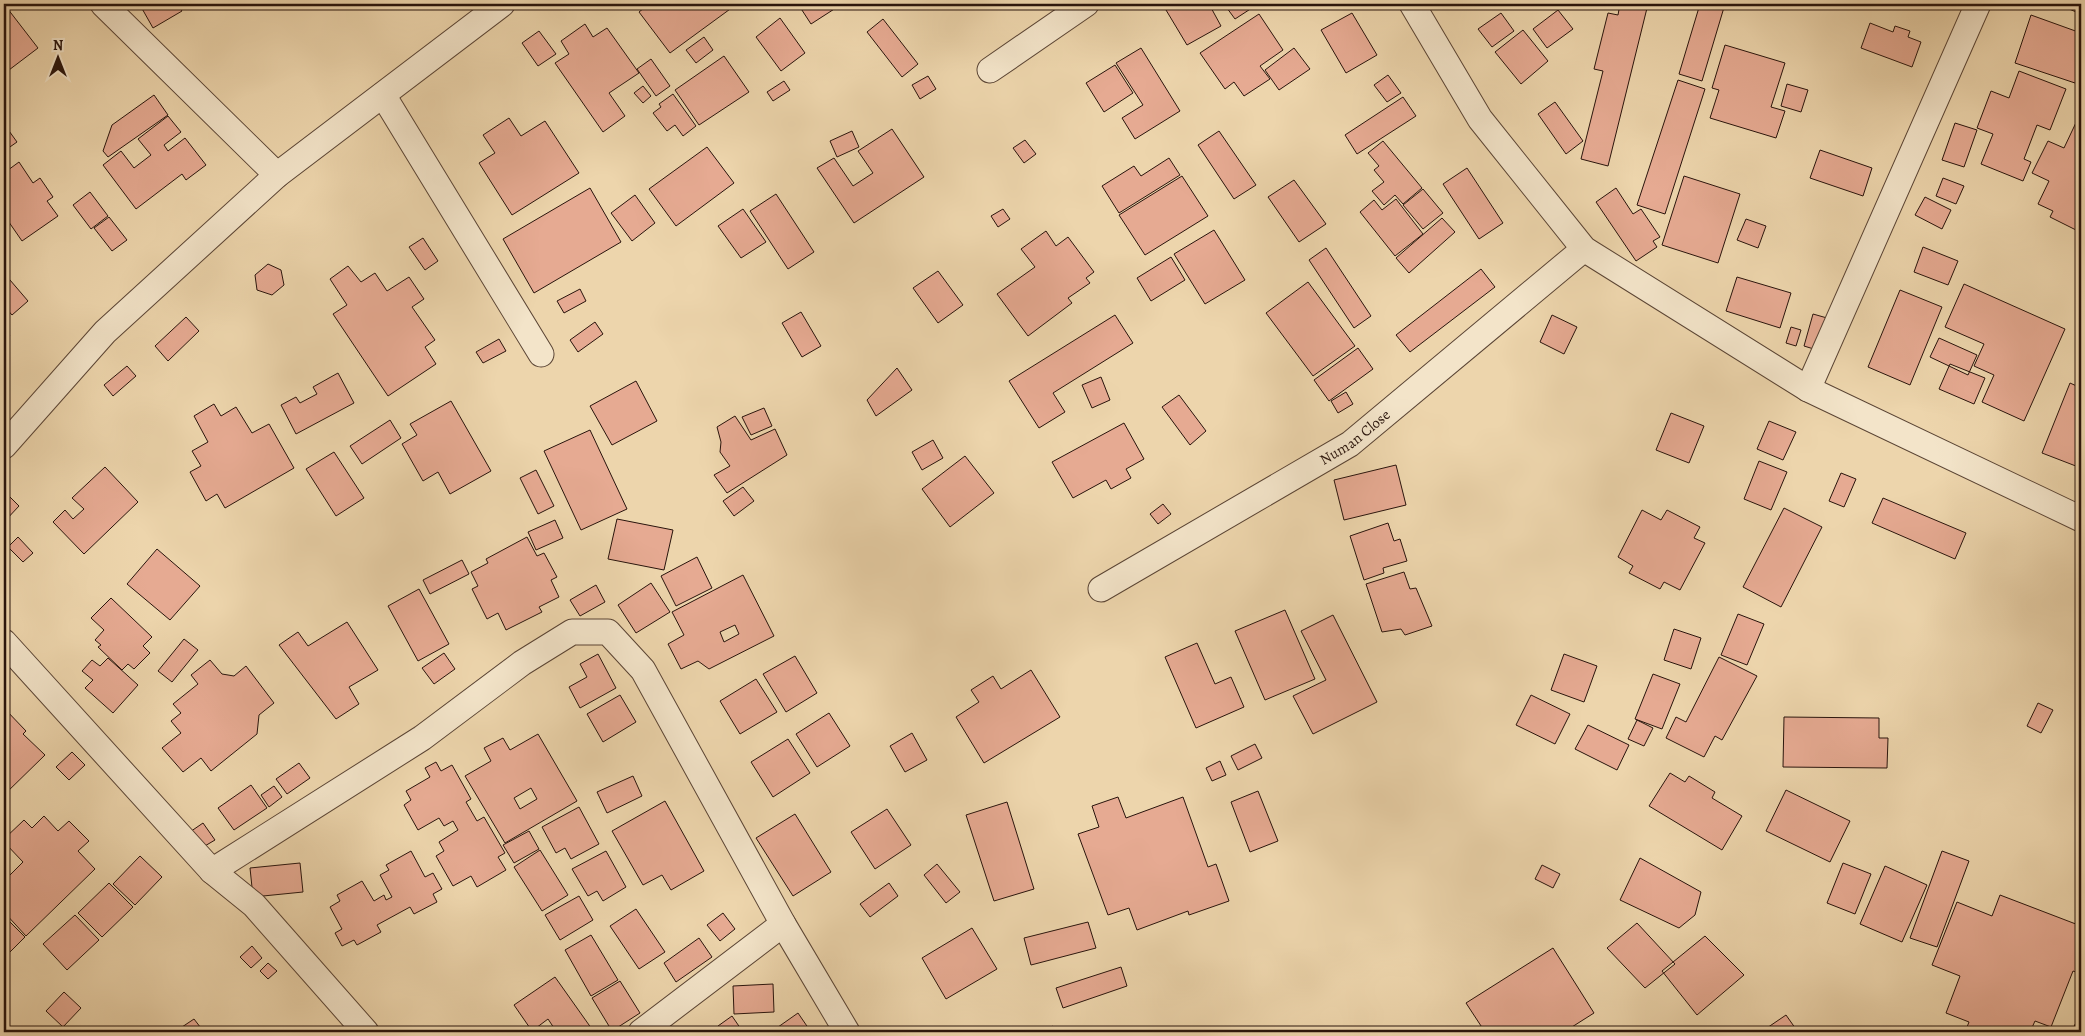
<svg xmlns="http://www.w3.org/2000/svg" width="2085" height="1036" font-family="Alegreya,serif">
  <rect width="100%" height="100%" fill="#edd5ac"/>
  <filter id="stains"><feTurbulence type="fractalNoise" baseFrequency=".004" numOctaves="4"/><feColorMatrix values="0 0 0 0 .2 0 0 0 0 .09 0 0 0 0 .02 0 0 0 .5 -.17"/></filter>
  <radialGradient id="worn" r=".72"><stop offset=".6" stop-color="#630" stop-opacity="0"/><stop offset="1" stop-color="#630" stop-opacity=".3"/></radialGradient>
  <path fill="#e6aa92" stroke="#29140c" fill-rule="evenodd" d="M4 4 38 48 5 73 4 72Z
    M141 4H177L182 11 153 28 140 5Z
    M649 4H737L670 53 639 12Z
    M798 4H842L811 24Z
    M1165 4H1209L1221 26 1187 45 1163 5Z
    M1224 4H1253L1255 6 1235 19Z
    M1558 4H1569L1561 9Z
    M1620 4H1648L1608 166 1581 159 1603 71 1594 69 1608 13 1618 15Z
    M1700 4H1725L1702 81 1679 74Z
    M2063 4H2081V14L2062 6Z
    M1558 10 1573 29 1547 48 1533 29Z
    M1352 13 1377 55 1346 73 1321 30Z
    M1501 13 1514 31 1492 47 1478 29Z
    M1259 14 1283 50 1260 66 1270 79 1244 96 1234 82 1225 89 1200 53Z
    M2031 15 2081 33V85L2015 63Z
    M780 18 805 53 781 71 756 37Z
    M883 19 918 64 902 77 867 32Z
    M1870 23 1893 32 1895 26 1910 31 1908 37 1921 42 1912 67 1861 48Z
    M585 24 593 37 607 28 639 73 609 93 625 116 603 132 555 63 569 54 561 41Z
    M1523 30 1548 61 1521 84 1495 52Z
    M539 31 556 54 538 66 522 43Z
    M704 37 713 50 696 63 686 50Z
    M1725 45 1785 63 1771 107 1785 111 1776 138 1710 118 1719 90 1712 88Z
    M1141 48 1180 111 1135 139 1122 118 1143 105 1116 63Z
    M1294 48 1310 69 1279 90 1265 70Z
    M724 56 749 92 699 125 675 90Z
    M651 59 670 86 656 96 637 69Z
    M1115 65 1133 93 1104 112 1086 83Z
    M2019 71 2066 89 2050 130 2037 125 2024 159 2031 162 2023 181 1981 164 1993 134 1977 128 1991 91 2009 98Z
    M1388 75 1401 93 1387 102 1374 85Z
    M928 76 936 89 920 99 912 85Z
    M1678 80 1705 89 1665 214 1637 205Z
    M784 81 790 90 773 101 767 92Z
    M1787 84 1808 90 1801 112 1781 106Z
    M643 86 651 96 643 103 634 93Z
    M673 94 696 126 683 136 675 125 667 131 653 113 661 107 659 104Z
    M154 95 168 115 108 157 103 151 112 125Z
    M1403 97 1416 116 1357 154 1345 135Z
    M1555 102 1583 141 1566 154 1538 114Z
    M2081 112V224L2079 223 2076 230 2050 217 2053 211 2038 204 2049 181 2032 173 2048 141 2064 148Z
    M168 116 181 132 164 145 168 151 185 138 206 165 186 180 182 174 136 209 103 165 121 151 134 168 151 155 138 139Z
    M509 118 521 136 545 121 579 173 512 215 479 163 495 153 483 135Z
    M1955 123 1977 130 1964 167 1942 160Z
    M4 124 17 142 7 149 4 145Z
    M892 129 924 177 854 223 817 168 834 158 853 186 873 173 858 151Z
    M852 131 859 147 837 157 830 141Z
    M1219 131 1256 185 1234 199 1198 145Z
    M1025 140 1036 154 1024 163 1013 148Z
    M1383 141 1422 188 1403 204 1395 195 1384 205 1372 191 1384 182 1374 170 1379 166 1368 153Z
    M707 147 734 183 676 226 649 189Z
    M1820 150 1872 168 1863 196 1810 178Z
    M1169 158 1180 175 1119 213 1102 186 1134 166 1141 176Z
    M19 162 33 183 40 178 53 197 47 201 58 216 22 241 4 215V173Z
    M1467 168 1503 223 1479 239 1443 184Z
    M1182 176 1208 216 1145 255 1119 215Z
    M1684 176 1740 194 1718 263 1662 245Z
    M1943 178 1964 186 1956 204 1936 196Z
    M1294 180 1326 224 1299 242 1268 197Z
    M590 188 621 242 534 293 503 239Z
    M1616 188 1633 214 1641 209 1660 237 1653 241 1657 247 1636 261 1596 202Z
    M1423 189 1443 213 1423 229 1403 205Z
    M90 192 108 216 91 229 73 205Z
    M776 194 814 252 788 269 750 211Z
    M635 195 655 223 632 241 611 213Z
    M1925 197 1951 210 1942 229 1915 215Z
    M1396 199 1423 234 1395 256 1360 212 1374 200 1382 210Z
    M743 209 766 242 741 258 718 226Z
    M1003 209 1010 219 998 227 991 216Z
    M109 217 127 240 112 251 94 228Z
    M1442 218 1455 232 1409 273 1396 258Z
    M1746 219 1766 226 1758 248 1737 240Z
    M1214 230 1245 280 1205 304 1174 254Z
    M1046 231 1056 246 1068 237 1094 272 1086 278 1090 283 1068 298 1072 303 1028 336 997 294 1035 267 1021 249Z
    M423 238 438 261 425 270 409 247Z
    M1923 247 1958 261 1948 285 1914 272Z
    M1326 248 1371 316 1354 328 1309 260Z
    M1171 257 1185 280 1151 301 1137 278Z
    M268 264 281 270 284 285 272 295 257 290 255 275Z
    M348 266 361 282 375 273 387 291 409 277 424 299 412 307 435 340 425 347 436 364 388 396 333 314 347 305 330 279Z
    M1481 269 1495 287 1410 352 1396 335Z
    M938 271 963 305 938 323 913 288Z
    M4 273 28 301 12 315 4 306Z
    M1737 277 1791 293 1780 328 1726 311Z
    M1308 282 1355 346 1313 376 1266 313Z
    M1964 284 2065 329 2024 421 1982 402 1994 375 1974 366 1984 344 1945 327Z
    M580 289 586 301 564 313 557 301Z
    M1900 290 1942 307 1910 385 1868 367Z
    M801 312 821 346 802 357 782 323Z
    M1813 314 1827 318 1817 350 1804 346Z
    M1115 315 1133 343 1053 393 1065 412 1039 428 1009 381Z
    M1552 315 1577 327 1564 354 1540 342Z
    M186 317 199 331 168 361 155 346Z
    M595 322 603 334 578 352 570 340Z
    M1791 327 1801 330 1796 346 1786 343Z
    M4 329 10 336 4 341Z
    M1939 338 1977 355 1968 375 1930 357Z
    M499 339 506 351 483 363 476 352Z
    M1358 348 1373 369 1329 401 1314 380Z
    M1950 364 1985 378 1974 404 1939 389Z
    M127 366 136 376 113 396 104 385Z
    M897 368 912 390 876 416 867 400Z
    M338 373 354 403 296 434 281 405 296 397 300 403 317 394 313 387Z
    M1101 377 1110 400 1092 408 1082 385Z
    M636 381 657 421 612 445 590 406Z
    M2070 383 2081 388V468L2042 453Z
    M1346 392 1353 404 1338 413 1331 401Z
    M1179 395 1206 431 1190 445 1162 407Z
    M451 401 491 471 450 494 438 472 423 481 402 444 417 435 410 424Z
    M214 404 221 416 236 407 252 433 269 424 294 468 225 508 217 494 206 501 190 472 201 466 192 451 208 442 194 416Z
    M764 408 772 426 751 435 742 417Z
    M1671 413 1704 426 1689 463 1656 450Z
    M735 416 751 440 775 429 787 455 727 493 714 475 730 466 720 452 721 442 717 427Z
    M390 420 401 438 362 464 350 446Z
    M1769 421 1796 432 1783 460 1757 449Z
    M1124 423 1144 459 1126 469 1131 478 1111 489 1106 480 1073 498 1052 462Z
    M590 430 627 509 581 530 544 451Z
    M933 440 943 458 922 470 912 452Z
    M334 452 364 498 336 516 306 469Z
    M965 456 994 493 950 527 922 489Z
    M1759 461 1787 472 1771 510 1744 499Z
    M1396 465 1406 505 1344 520 1334 480Z
    M105 467 138 502 84 554 53 522 65 510 73 519 84 509 72 498Z
    M536 470 554 506 538 514 520 478Z
    M1841 473 1856 479 1844 507 1829 501Z
    M743 487 754 501 734 516 723 501Z
    M6 493 19 506 4 522V496Z
    M1883 498 1966 533 1955 559 1872 523Z
    M1163 504 1171 514 1158 524 1150 514Z
    M1784 508 1822 527 1781 607 1743 587Z
    M1642 510 1661 520 1667 510 1700 527 1694 538 1705 543 1680 590 1664 582 1660 589 1629 573 1633 566 1618 557Z
    M617 519 673 530 664 570 608 559Z
    M555 520 563 538 536 550 528 532Z
    M1388 523 1394 541 1400 539 1407 561 1383 568 1384 573 1364 580 1350 536Z
    M18 537 33 553 23 562 8 547Z
    M527 537 537 556 544 553 557 577 551 580 559 597 539 607 542 612 506 630 498 613 487 619 472 589 478 586 471 572 488 563 486 559Z
    M157 549 200 586 170 620 127 584Z
    M697 557 712 588 676 606 661 576Z
    M462 560 469 574 430 594 423 580Z
    M1404 572 1410 589 1416 588 1432 626 1405 635 1401 629 1382 632 1366 584Z
    M743 575 774 636 709 669 698 661 681 669 668 644 684 635 672 612ZM735 625 739 634 724 642 720 632Z
    M651 583 670 612 636 633 618 605Z
    M596 585 605 602 580 616 570 600Z
    M419 589 449 644 418 661 388 606Z
    M111 598 152 637 143 646 150 653 134 669 128 664 122 670 98 647 101 645 95 640 104 630 91 618Z
    M1285 610 1315 679 1265 700 1235 631Z
    M1738 614 1764 624 1747 665 1721 655Z
    M1333 615 1377 702 1313 734 1293 696 1326 680 1301 631Z
    M347 622 378 670 349 687 359 704 336 719 279 645 298 632 308 646Z
    M1674 629 1701 638 1691 669 1664 660Z
    M184 639 198 650 172 682 158 671Z
    M1197 643 1215 684 1231 677 1244 707 1196 728 1165 657Z
    M444 653 455 669 434 684 422 668Z
    M598 654 616 688 580 708 569 687 587 677 580 664Z
    M1564 654 1597 666 1584 702 1551 690Z
    M795 656 817 693 786 712 763 674Z
    M1719 657 1757 676 1722 740 1715 736 1704 757 1666 738 1676 717 1686 722Z
    M108 658 138 685 113 713 85 688 93 680 82 671 92 660 100 666Z
    M210 660 222 674 234 676 246 666 274 703 259 715 257 734 211 771 201 758 183 772 162 748 181 733 171 721 181 713 173 704 198 684 191 675Z
    M1031 670 1060 717 984 763 956 717 979 702 971 690 993 676 1001 689Z
    M1653 674 1680 684 1662 729 1635 719Z
    M756 679 777 712 740 734 720 701Z
    M620 695 636 722 603 742 587 714Z
    M1531 695 1570 714 1555 744 1516 725Z
    M2038 703 2053 710 2041 733 2027 726Z
    M4 708 26 731 23 734 45 755 4 795Z
    M829 713 850 746 817 767 796 734Z
    M1784 717 1879 718V738H1888L1887 768 1783 767Z
    M1637 720 1653 728 1644 746 1628 739Z
    M1588 725 1629 745 1617 770 1575 749Z
    M912 733 927 760 905 772 890 746Z
    M538 734 577 801 505 843 465 776 491 761 484 748 503 738 510 750ZM531 788 537 799 520 809 514 798Z
    M788 739 810 773 773 797 751 762Z
    M1255 744 1262 758 1238 770 1231 756Z
    M72 752 85 765 69 780 56 767Z
    M1220 761 1226 775 1212 781 1206 768Z
    M436 762 441 771 452 765 471 799 466 802 477 821 484 817 505 853 498 857 506 870 477 887 471 876 453 886 436 856 444 851 439 842 458 830 453 821 444 826 439 818 418 830 404 805 411 800 406 791 430 777 425 768Z
    M299 763 310 778 287 794 276 779Z
    M1670 773 1685 782 1689 776 1715 792 1712 798 1742 816 1722 850 1649 806Z
    M633 776 642 796 607 813 597 792Z
    M251 785 267 808 234 830 218 808Z
    M274 786 282 797 269 807 261 795Z
    M1786 790 1850 821 1830 862 1766 831Z
    M1258 791 1278 841 1250 852 1231 802Z
    M1118 797 1126 818 1183 797 1208 867 1216 864 1229 901 1189 915 1188 911 1137 930 1129 908 1108 915 1078 834 1099 827 1092 806Z
    M665 801 704 871 671 890 662 875 643 885 612 831Z
    M1007 802 1034 889 994 901 966 815Z
    M579 807 599 844 571 859 565 848 556 853 542 827Z
    M887 809 911 845 875 869 851 832Z
    M795 814 831 872 793 896 756 838Z
    M44 816 58 831 69 821 89 841 78 851 95 869 26 936 4 912V871L9 876 23 862 4 842V839L24 820 32 828Z
    M203 823 215 840 198 850 187 834Z
    M529 831 539 849 514 863 503 845Z
    M540 850 568 895 542 911 514 867Z
    M411 851 425 877 433 873 442 889 433 894 437 902 414 914 410 907 377 925 381 932 357 945 354 940 342 946 335 933 342 929 330 907 340 901 337 895 362 881 374 901 384 895 386 900 392 897 380 875 389 870 386 865Z
    M606 851 626 887 603 901 597 891 588 896 572 869Z
    M1942 851 1969 861 1937 947 1910 938Z
    M140 856 162 877 135 905 113 884Z
    M1640 858 1701 892 1695 915 1679 928 1620 900Z
    M300 863 303 892 253 897 250 868Z
    M1843 863 1871 874 1855 914 1827 903Z
    M937 864 960 892 946 903 924 875Z
    M1542 865 1560 874 1553 888 1535 879Z
    M1885 866 1927 885 1902 942 1860 924Z
    M109 883 133 907 102 937 78 913Z
    M889 883 898 896 870 917 860 904Z
    M2000 895 2081 926V974L2073 971 2051 1027 2035 1021 2030 1032H1965L1969 1022 1946 1013 1960 976 1932 965 1957 902 1992 916Z
    M579 896 593 920 560 940 545 915Z
    M636 909 665 952 639 969 610 926Z
    M723 913 735 929 720 941 707 925Z
    M75 915 99 940 67 970 43 944Z
    M4 916 25 937 4 958Z
    M1088 922 1096 948 1031 965 1024 938Z
    M1637 923 1675 964 1645 988 1607 948Z
    M972 928 997 969 946 999 922 958Z
    M591 935 618 980 591 996 565 950Z
    M1705 936 1744 975 1697 1015 1662 971Z
    M699 938 712 957 676 982 664 963Z
    M252 946 262 958 251 968 240 957Z
    M1553 948 1594 1013 1564 1032H1485L1466 1003Z
    M268 963 277 971 268 979 260 971Z
    M1121 967 1127 986 1063 1008 1056 988Z
    M555 977 594 1032H548L554 1028 548 1019 532 1031 514 1005Z
    M620 981 640 1013 612 1031 592 998Z
    M773 984 774 1012 734 1014 733 986Z
    M64 992 81 1008 63 1027 46 1011Z
    M798 1013 811 1032H771Z
    M1786 1015 1798 1032H1761Z
    M2080 1015H2081V1032H2071Z
    M732 1016 743 1032H722L718 1026Z
    M194 1019 204 1032H186L182 1027Z
    M1053 1026 1058 1032H1044Z"/>
  <g fill="none" stroke-linecap="round" stroke-linejoin="round">
    <defs>
      <g id="street">
        <path d="M103 4 277 175"/>
        <path d="M1412 4 1480 119 1584 249 1808 389 2081 519"/>
        <path d="M990 70 1086 4"/>
        <path d="M383 95 541 354"/>
        <path d="M1808 389 1978 4"/>
        <path d="M4 446 105 332 277 175 502 4"/>
        <path id="s1" d="M1101 589 1350 444 1584 249"/>
        <path d="M4 642 212 871 254 905 366 1032"/>
        <path d="M212 871 422 738 522 663 572 632H608L643 670 783 924 847 1032"/>
        <path d="M641 1032 783 924"/>
      </g>
    </defs>
    <use href="#street" stroke="#5a4434" stroke-width="27"/>
    <use href="#street" stroke="#f3e4c9" stroke-width="25"/>
  </g>
  <g text-anchor="middle" dominant-baseline="central" stroke-width="4" stroke-linejoin="round" paint-order="stroke">
    <g font-size="15" fill="#29140c" stroke="#f3e4c9">
      <text stroke="none"><textPath href="#s1" startOffset="296">Numan Close</textPath></text>
    </g>
  </g>
  <rect width="2085" height="1036" fill="none" stroke="#edd5ac" stroke-width="20"/>
  <rect x="5" y="5" width="2075" height="1026" fill="none" stroke="#29140c" stroke-width="2.5"/>
  <rect x="10" y="10" width="2065" height="1016" fill="none" stroke="#29140c"/>
  <g transform="translate(58 58)" stroke="#f3e4c9" stroke-width="4" paint-order="stroke">
  <path d="M0-4L9 19L0 12L-9 19Z" fill="#29140c"/>
  <text y="-8" font-size="14" font-weight="bold" text-anchor="middle" fill="#29140c">N</text>
  </g>
  <rect width="100%" height="100%" filter="url(#stains)"/>
  <rect width="100%" height="100%" fill="url(#worn)"/>
</svg>
